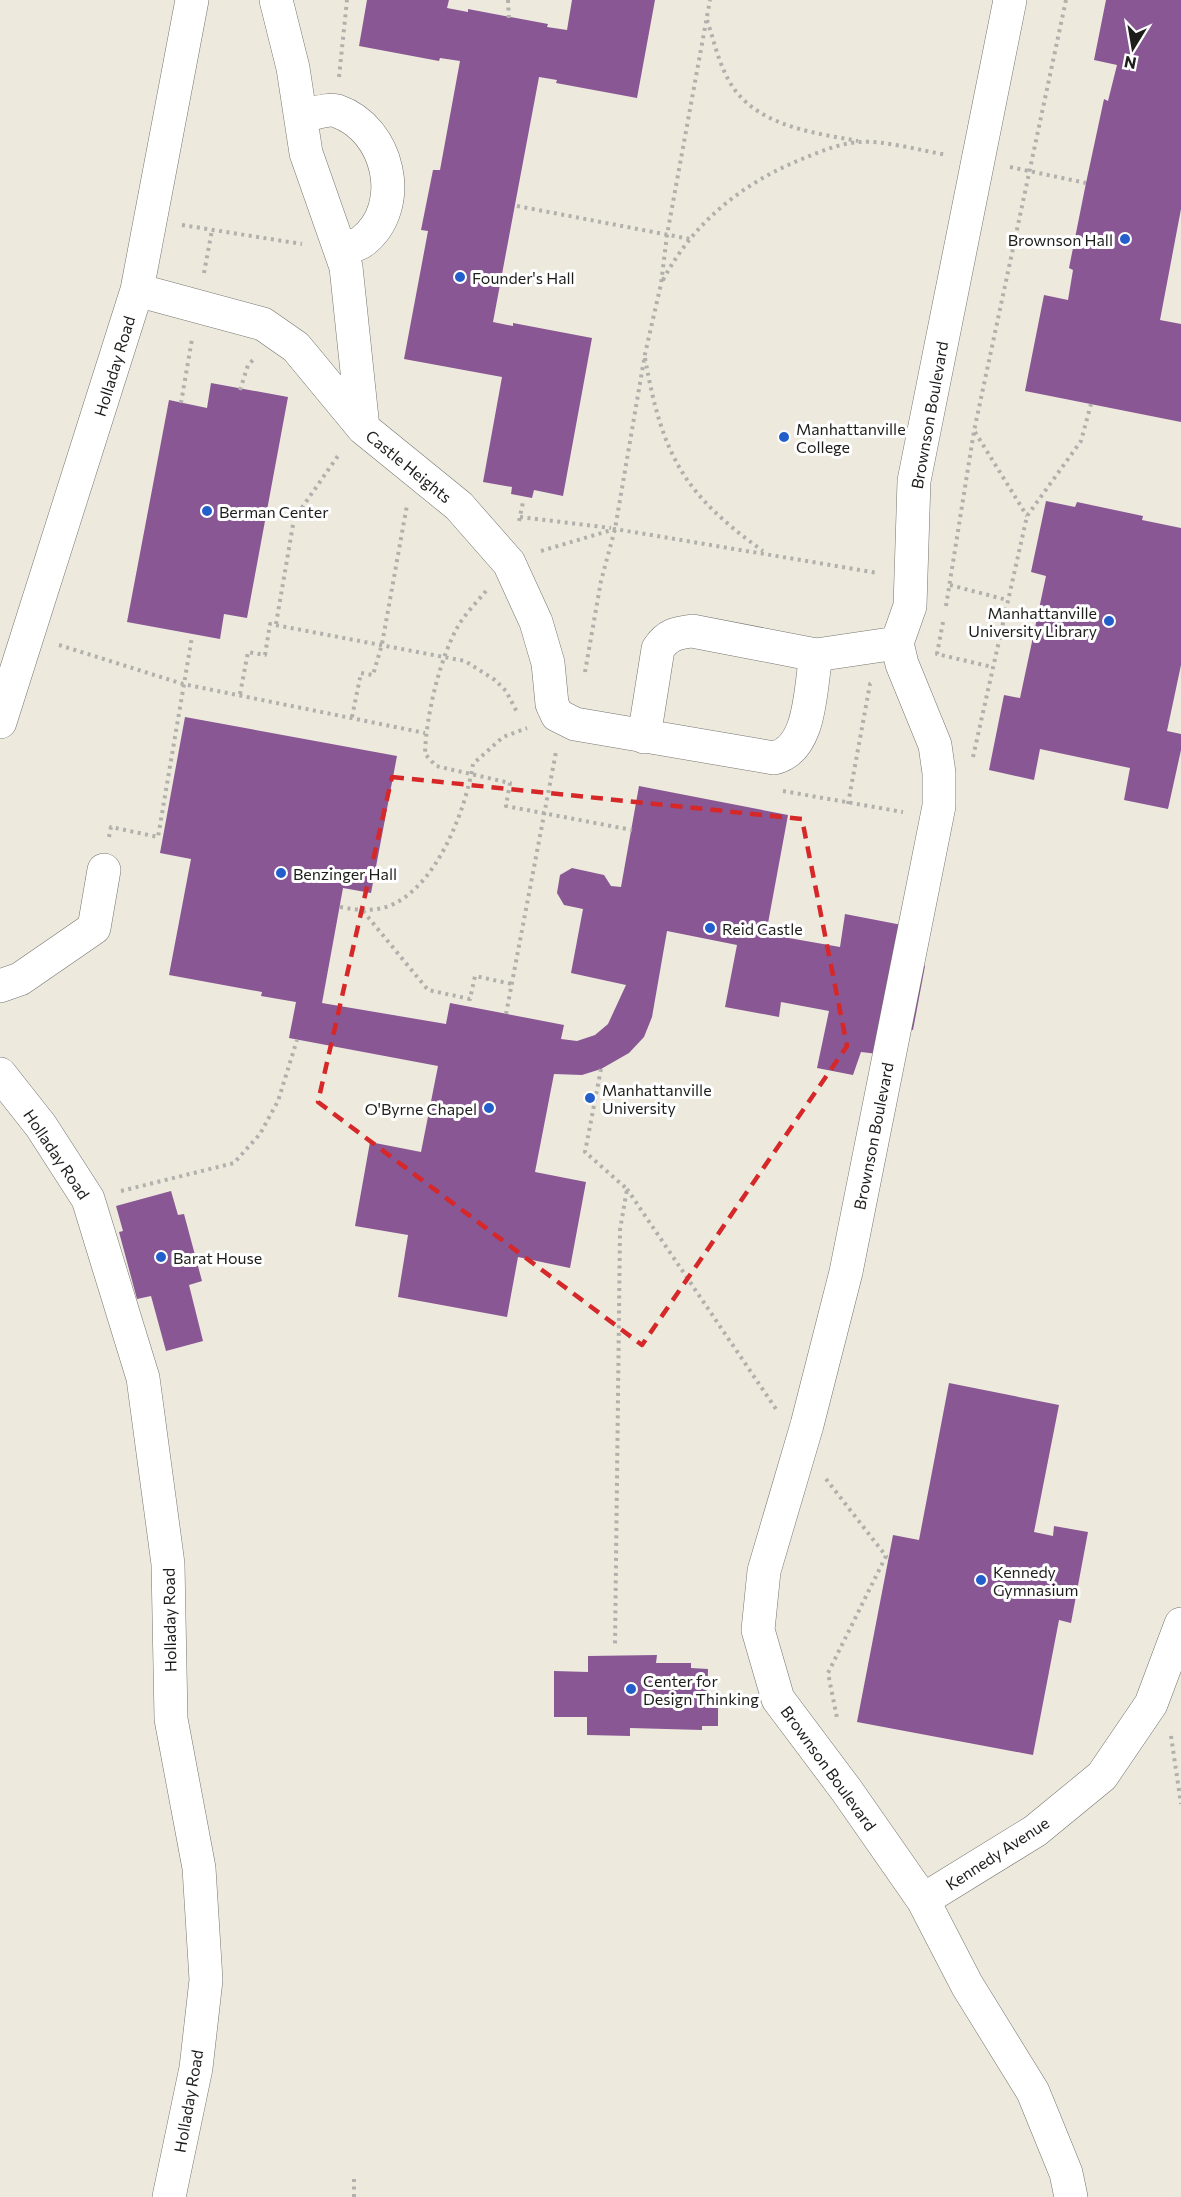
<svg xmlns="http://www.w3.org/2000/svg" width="1181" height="2197" font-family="Commissioner,sans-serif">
  <rect width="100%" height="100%" fill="#f6f4ee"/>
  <path fill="#edeadd" d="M0 0H1181V2197H0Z"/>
  <path fill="#895794" d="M367 0H449L447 8 468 12V9L548 24 547 27 567 30 572 0H655L637 98 556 83 557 80 539 77 493 322 513 326V323L592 338 563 496 534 490 532 498 511 494 512 487 483 482 502 377 404 359 428 231 421 230 433 170H440L460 61 440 58 439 61 359 46Z
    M1106 0H1181V209L1160 320 1181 324V422L1025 391 1044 295 1068 300 1073 270 1069 268 1086 183 1104 99 1108 101 1117 65 1094 60Z
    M211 383 288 397 247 618 224 614 220 639 127 622 169 400 207 408Z
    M1046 501 1075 507 1077 502 1143 516 1142 520 1181 528V665L1167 731 1181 734V750L1168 809 1124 800 1130 768 1040 749 1034 780 989 770 1004 695 1020 698 1046 576 1031 572Z
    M185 717 397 756 371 893 343 888 322 1003 446 1024 450 1003 564 1025 561 1039 577 1041 595 1035 608 1024 626 985 571 973 583 909 564 905 557 893 560 875 572 868 604 875 611 886 621 887 639 786 788 815 766 934 840 947 845 914 902 925 895 960 925 966 913 1030 883 1024 878 1054 861 1052 853 1075 817 1068 829 1011 781 1002 779 1017 725 1007 737 945 667 931 652 1017 644 1037 629 1053 601 1069 582 1075 554 1074 535 1172 586 1182 570 1268 518 1257 507 1317 398 1297 408 1235 355 1226 370 1142 421 1152 438 1066 289 1038 296 1002 261 996 262 992 169 975 191 859 160 853Z
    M171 1191 178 1215 184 1214 202 1281 189 1285 203 1341 166 1351 151 1296 137 1299 119 1232 123 1231 116 1206Z
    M949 1383 1059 1405 1034 1532 1053 1536 1054 1526 1088 1532 1071 1623 1059 1620 1033 1755 857 1722 893 1535 919 1540Z
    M657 1655 656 1663H691V1668L708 1669 707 1707H718V1726H702V1730L630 1728V1736L587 1735V1717H554V1671L588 1672V1656Z"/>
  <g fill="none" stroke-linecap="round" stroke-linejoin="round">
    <defs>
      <path id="minor" d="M276 0 293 68 306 153 346 267 363 428
        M1010 0 914 481 910 606 897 643 902 664 935 745 939 773V806L846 1272 807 1425 764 1571 758 1630 778 1699 847 1791 923 1900 967 1985 1033 2092 1066 2173 1071 2197
        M301 116C311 115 328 108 337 111 389 129 407 206 363 241 357 246 348 247 341 250
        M137 290 263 324 296 347 363 428 459 506 509 563 536 622 548 663 552 704 557 715 575 724 774 758C812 749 810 688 816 655
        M0 722 137 290 192 0
        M644 737 658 649C667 635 676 633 692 631L816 655 897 643
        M0 986 20 979 94 928 104 870
        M0 1074 41 1126 88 1199 143 1378 168 1564 171 1719 199 1868 206 1980 196 2068 169 2197
        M923 1900 1035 1831 1102 1776 1151 1704 1181 1624"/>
    </defs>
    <use href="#minor" stroke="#75746f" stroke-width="34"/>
    <path stroke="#b2b0ac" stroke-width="4" stroke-dasharray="3 4.5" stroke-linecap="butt" d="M508 0 509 21
      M707 20C713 38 717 56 725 73 748 125 809 132 858 141
      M339 77 347 0
      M1010 167 1086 183
      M517 206 690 239
      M182 225 302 244
      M204 273 212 230
      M663 280C694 221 745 181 807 157 824 150 842 143 860 142 883 140 923 151 947 155
      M645 358C662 454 683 494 763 551
      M240 390 248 365 254 359
      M181 403 192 339
      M975 432 1027 516
      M520 517 611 528
      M519 521 523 502
      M541 551 615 529 878 573
      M950 585 1007 600
      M486 591C476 603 464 615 457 628 439 661 426 717 425 754L436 766 510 783 506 806 632 830
      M946 606 974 431 1066 0
      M943 622 937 654 992 667
      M276 624 294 519 340 453
      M59 645 183 684 425 733
      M585 672 601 581 615 529 645 354 661 284 667 235 710 0
      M240 694 248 652 265 655 270 624 465 661 495 680 506 691 518 714
      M352 717 361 673 373 675 382 644 407 505
      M973 757 1027 516 1081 441 1091 404
      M783 791 903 812
      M848 804 870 684 873 682
      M109 837 111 827 158 837 192 637
      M340 907C357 910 372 912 389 906 436 888 466 810 473 764L503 737 527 728
      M363 911 428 990 470 999 475 976 512 984
      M506 1014 556 752
      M601 1069 585 1152 627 1189 620 1230 615 1646
      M627 1189 776 1409
      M121 1191 234 1163 260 1134 278 1101 297 1040
      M826 1479 886 1556 828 1673 837 1718
      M1171 1736 1181 1804
      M354 2179V2197"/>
    <use href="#minor" stroke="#fff" stroke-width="33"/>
  </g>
  <path fill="none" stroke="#d62828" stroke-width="4.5" stroke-dasharray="12 8" stroke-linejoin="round" d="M392 777 802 819 847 1046 642 1345 318 1102Z"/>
  <g fill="#235fcb" stroke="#fff" stroke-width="2">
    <circle cx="1125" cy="239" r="6"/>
    <circle cx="460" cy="277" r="6"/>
    <circle cx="784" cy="437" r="6"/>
    <circle cx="207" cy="511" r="6"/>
    <circle cx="1109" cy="621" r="6"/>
    <circle cx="281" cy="873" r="6"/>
    <circle cx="710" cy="928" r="6"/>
    <circle cx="590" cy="1098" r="6"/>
    <circle cx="489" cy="1108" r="6"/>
    <circle cx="161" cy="1257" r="6"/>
    <circle cx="981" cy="1580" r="6"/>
    <circle cx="631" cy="1689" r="6"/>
  </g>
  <g text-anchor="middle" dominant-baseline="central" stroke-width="6" stroke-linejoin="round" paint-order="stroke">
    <g font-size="16" fill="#1d1d1b" stroke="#fff" text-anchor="start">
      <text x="1113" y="239" text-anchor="end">Brownson Hall</text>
      <text x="472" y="277">Founder's Hall</text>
      <text x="796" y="428">Manhattanville<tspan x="796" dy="18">College</tspan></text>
      <text x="219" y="511">Berman Center</text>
      <text x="1097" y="612" text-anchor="end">Manhattanville<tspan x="1097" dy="18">University Library</tspan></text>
      <text x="293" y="873">Benzinger Hall</text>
      <text x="722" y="928">Reid Castle</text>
      <text x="602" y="1089">Manhattanville<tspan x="602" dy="18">University</tspan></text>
      <text x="477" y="1108" text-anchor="end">O'Byrne Chapel</text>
      <text x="173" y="1257">Barat House</text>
      <text x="993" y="1571">Kennedy<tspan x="993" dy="18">Gymnasium</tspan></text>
      <text x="643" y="1680">Center for<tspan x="643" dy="18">Design Thinking</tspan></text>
    </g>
    <g font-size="16" fill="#1d1d1b" stroke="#fff">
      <text transform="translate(114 366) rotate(-73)">Holladay Road</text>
      <text transform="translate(929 415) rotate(-80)">Brownson Boulevard</text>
      <text transform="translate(409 466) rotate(39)">Castle Heights</text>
      <text transform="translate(873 1136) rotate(-79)">Brownson Boulevard</text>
      <text transform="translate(57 1154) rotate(56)">Holladay Road</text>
      <text transform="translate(169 1620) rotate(-91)">Holladay Road</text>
      <text transform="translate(829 1768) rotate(54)">Brownson Boulevard</text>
      <text transform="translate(997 1853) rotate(-33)">Kennedy Avenue</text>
      <text transform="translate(188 2101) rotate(-80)">Holladay Road</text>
    </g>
  </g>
  <g transform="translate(1133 48) rotate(191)" stroke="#ffffff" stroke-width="4.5" paint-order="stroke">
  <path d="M0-4.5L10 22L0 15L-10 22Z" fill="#1d1d1b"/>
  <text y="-9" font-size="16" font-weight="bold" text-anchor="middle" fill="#1d1d1b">N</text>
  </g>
</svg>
